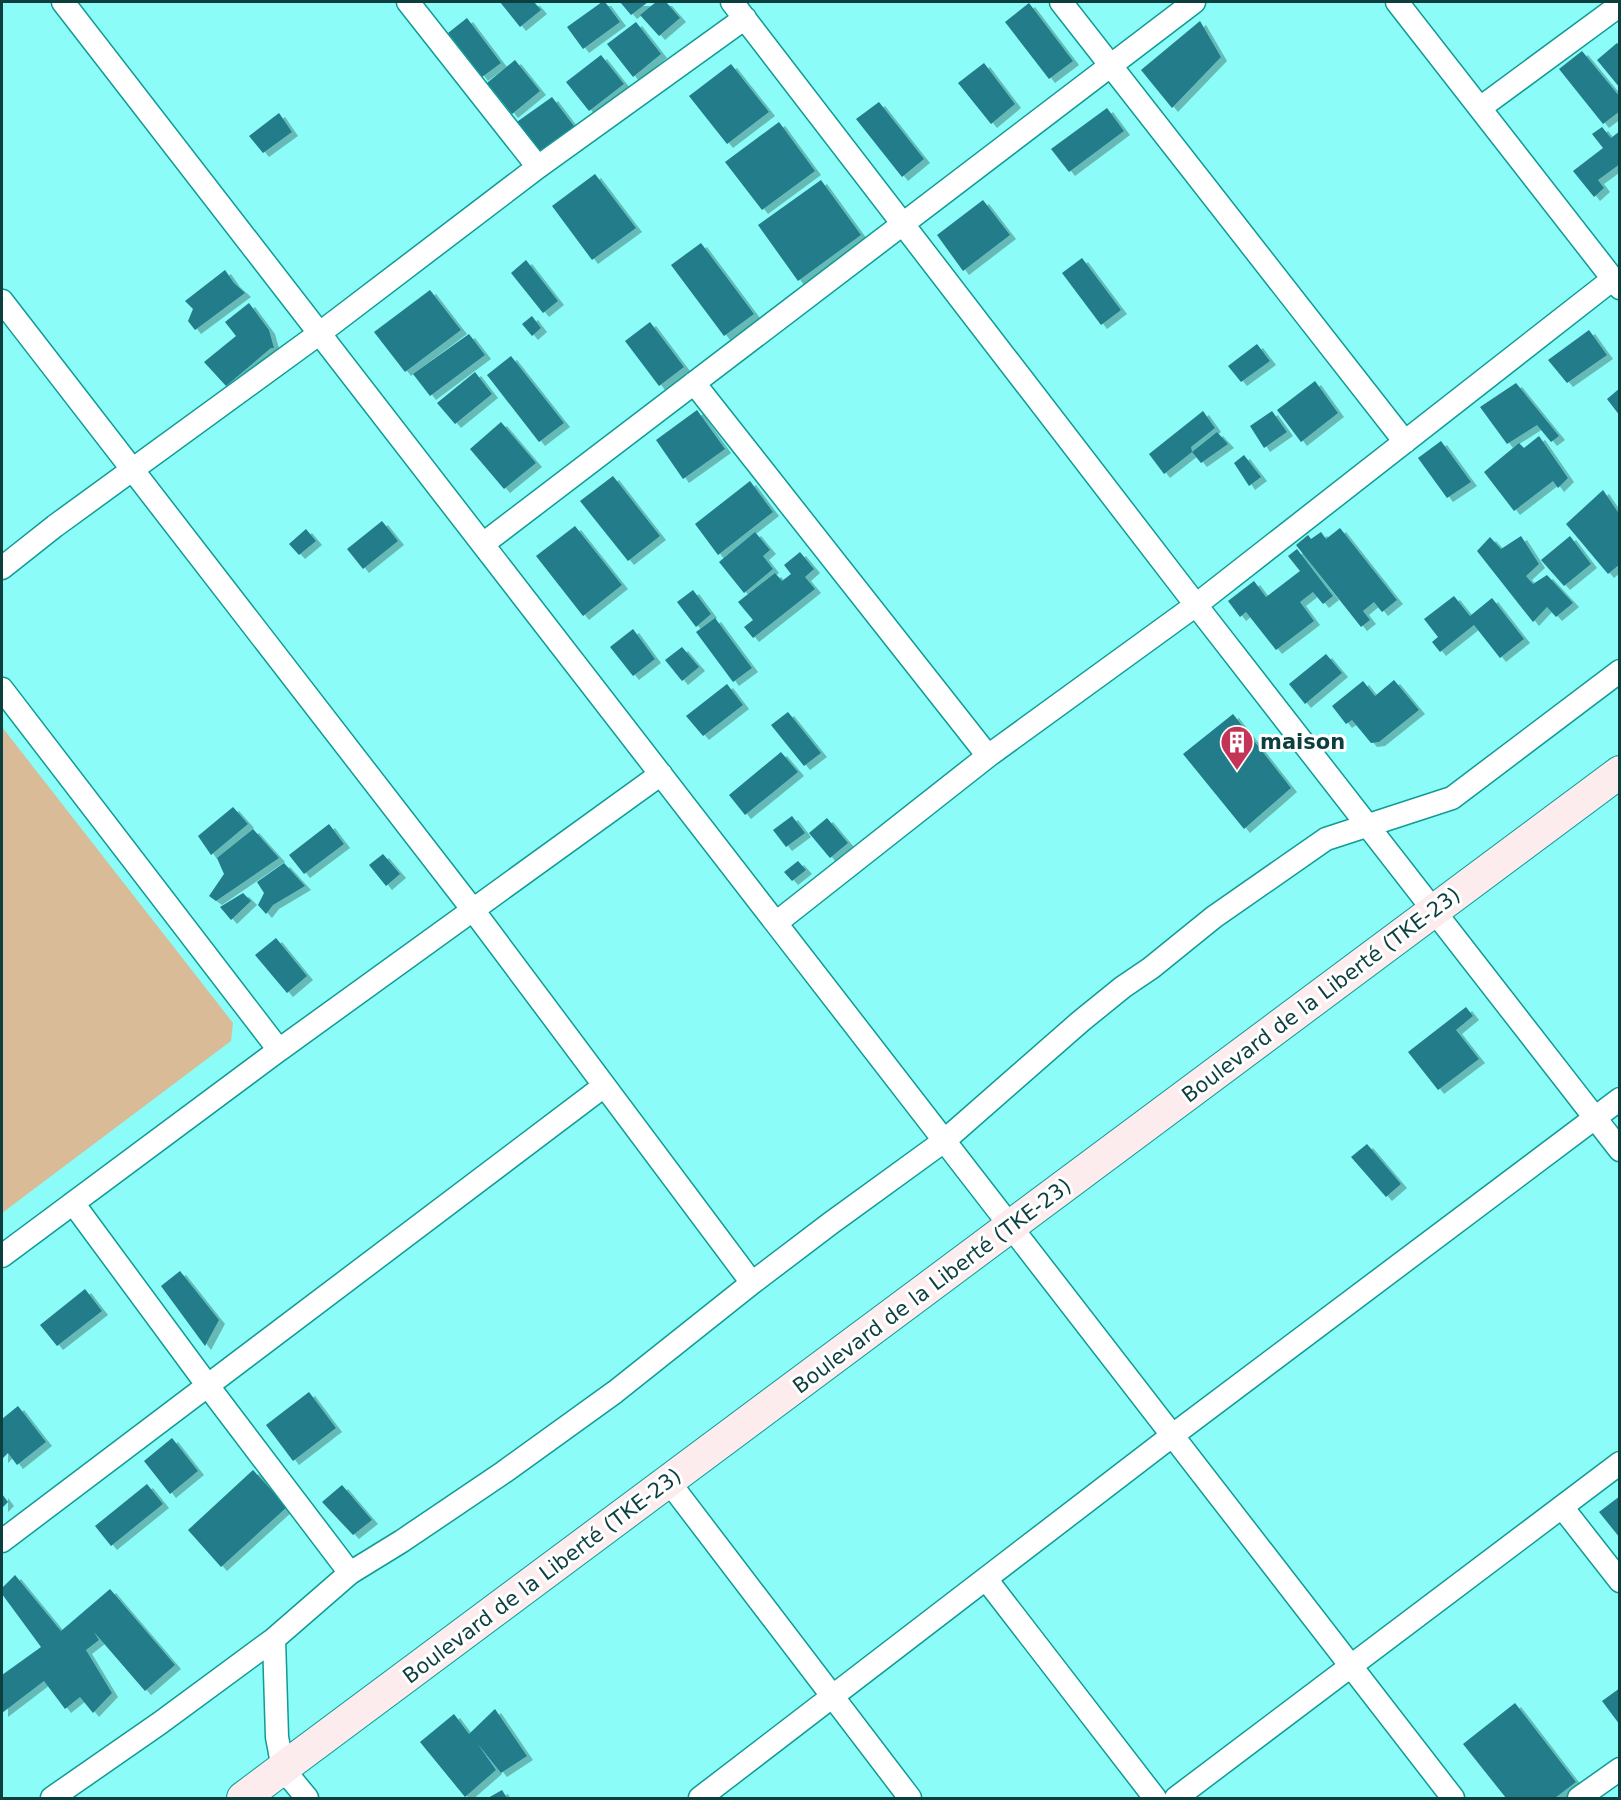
<svg xmlns="http://www.w3.org/2000/svg" width="1621" height="1800" font-family="'DejaVu Sans',sans-serif">
  <defs>
    <filter id="shadow"><feDropShadow dx="6" dy="4" stdDeviation="0" flood-color="#0004"/></filter>
  </defs>
  <rect width="100%" height="100%" fill="#8bfcf7"/>
  <path fill="#d9bb97" d="M2 727 233 1023 231 1041 2 1213Z"/>
  <path fill="#227b8a" filter="url(#shadow)" d="M500 2H534L541 10 520 27Z
    M602 2H605L620 22 583 49 567 27Z
    M620 2H648L631 15Z
    M656 2H666L680 18 659 36 640 15Z
    M1029 3 1073 61 1049 79 1005 22Z
    M467 18 501 63 482 77 448 33Z
    M1200 21 1221 57 1172 108 1141 70Z
    M636 22 661 54 633 77 607 44Z
    M1617 43 1620 46V88L1597 60Z
    M1582 51 1620 97V111L1603 124 1559 69Z
    M601 55 624 84 589 111 566 82Z
    M515 60 540 91 512 114 487 83Z
    M984 63 1015 104 991 124 958 83Z
    M731 64 769 112 727 144 689 96Z
    M552 97 577 130 540 158 514 124Z
    M879 102 924 159 902 177 856 119Z
    M1107 108 1124 131 1069 172 1051 149Z
    M279 113 292 132 263 153 249 136Z
    M779 122 815 171 762 210 725 162Z
    M1602 127 1611 138 1620 131V164L1598 180 1604 188 1594 197 1573 171 1603 148 1592 134Z
    M595 174 636 228 592 260 552 206Z
    M821 180 861 235 798 281 758 225Z
    M983 200 1010 235 963 271 937 235Z
    M701 243 754 314 724 336 671 265Z
    M1082 258 1121 310 1101 325 1062 273Z
    M526 260 558 301 543 313 511 273Z
    M225 270 234 283 245 293 195 330 188 321 193 309 185 301Z
    M430 290 461 330 405 372 374 332Z
    M249 303 269 330 274 348H271L226 386 204 362 236 336 225 322Z
    M532 316 541 328 532 336 522 324Z
    M650 322 684 367 659 386 625 341Z
    M1589 330 1607 355 1567 383 1548 360Z
    M469 334 485 355 430 396 413 374Z
    M1257 344 1270 361 1241 382 1228 366Z
    M511 356 564 423 539 442 487 375Z
    M475 372 492 394 455 424 437 403Z
    M1315 381 1338 413 1301 442 1277 410Z
    M1516 383 1559 436 1551 442 1537 425 1507 444 1480 407Z
    M1620 388V416L1607 399Z
    M697 410 725 449 683 479 656 440Z
    M1203 411 1215 428 1191 447 1192 452 1164 474 1149 454Z
    M1272 411 1287 432 1264 448 1250 426Z
    M501 422 536 463 504 489 470 449Z
    M1217 432 1228 444 1201 463 1192 452Z
    M1539 436 1568 478 1558 488 1553 481 1514 511 1484 472 1519 443 1524 448Z
    M1441 441 1471 482 1447 498 1418 458Z
    M1244 455 1261 477 1249 486 1234 463Z
    M613 476 660 536 628 561 580 501Z
    M750 481 773 512 718 555 695 524Z
    M1603 490 1620 515V564L1608 574 1566 524Z
    M382 521 398 541 363 569 347 549Z
    M575 526 622 585 583 616 536 556Z
    M1340 528 1397 600 1382 612 1374 602 1363 611 1370 620 1361 627 1296 545 1308 535 1311 539 1321 532 1326 539Z
    M306 529 316 541 299 555 289 544Z
    M755 532 770 550 763 556 773 569 744 593 719 562Z
    M1521 536 1539 564 1526 576 1533 584 1547 575 1573 603 1556 617 1547 607 1533 622 1477 551 1490 537 1501 549Z
    M1570 536 1591 564 1564 586 1541 560Z
    M1297 549 1333 596 1323 604 1313 592 1300 602 1314 621 1276 650 1246 612 1240 617 1228 601 1254 581 1266 597 1300 571 1288 556Z
    M800 552 814 569 805 577 815 589 753 638 744 627 753 620 738 602 775 573 782 581 791 574 784 565Z
    M693 590 711 614 696 627 677 602Z
    M1454 596 1470 616 1492 598 1524 639 1500 658 1474 625 1440 652 1432 642 1438 637 1424 619Z
    M715 618 752 668 733 682 696 632Z
    M633 629 655 659 633 676 610 647Z
    M682 647 699 667 682 681 665 660Z
    M1326 654 1342 673 1305 704 1289 684Z
    M1394 680 1419 710 1379 742 1371 743 1352 720 1346 724 1332 706 1363 681 1375 696Z
    M727 684 743 705 703 736 686 716Z
    M788 712 821 753 804 766 771 725Z
    M1233 714 1291 788 1244 829 1183 754Z
    M781 752 798 772 745 815 729 795Z
    M233 807 248 824 211 855 198 836Z
    M792 816 805 833 786 847 773 830Z
    M827 818 848 843 830 858 809 833Z
    M329 824 344 844 304 874 289 855Z
    M253 829 279 858 216 901 209 896 224 874 217 858Z
    M383 854 400 874 386 886 369 865Z
    M798 861 806 870 792 881 784 872Z
    M284 863 305 886 273 905 266 914 258 905 264 893 257 882Z
    M243 893 251 901 231 920 220 907Z
    M276 938 307 976 287 993 255 955Z
    M1466 1007 1473 1016 1456 1030 1479 1059 1438 1090 1408 1052Z
    M1367 1144 1401 1184 1386 1197 1351 1157Z
    M180 1271 219 1320 205 1346 161 1286Z
    M85 1289 102 1311 57 1346 40 1325Z
    M309 1392 336 1428 293 1461 266 1425Z
    M18 1406 46 1442 17 1465 8 1453 2 1459V1419Z
    M172 1438 198 1471 170 1494 144 1461Z
    M253 1470 287 1507 221 1567 188 1530Z
    M147 1484 163 1504 111 1546 95 1526Z
    M342 1485 372 1520 353 1535 322 1502Z
    M2 1494 8 1502 2 1508Z
    M1620 1496V1538L1599 1512Z
    M15 1575 61 1631 110 1589 175 1665 145 1691 94 1632 99 1640 86 1650 112 1693 93 1713 80 1697 65 1709 44 1681 2 1713V1675L41 1647 2 1594V1588Z
    M1620 1688V1725L1602 1701Z
    M1515 1703 1576 1782 1555 1798H1506L1463 1744Z
    M495 1709 527 1756 501 1773 477 1743 496 1770 465 1797 420 1742 454 1714 469 1734Z
    M502 1790 507 1798H488Z"/>
  <g fill="none" stroke-linecap="round" stroke-linejoin="round">
    <defs>
      <path id="street" d="M63 2 1453 1798
        M408 2 538 167
        M732 2 1196 605 1620 1150
        M1061 2 1405 442
        M1397 2 1620 288
        M1480 108 1620 5
        M2 301 473 910 752 1283
        M694 383 988 756
        M483 544 1194 2
        M2 568 55 526 320 333 538 167 745 18
        M2 689 279 1050 661 774
        M776 923 988 756 1196 605 1613 279
        M73 1203 208 1386 350 1573 274 1639 277 1737 283 1769 307 1798
        M2 1256 279 1050
        M669 1482 910 1798
        M1562 1507 1620 1581
        M2 1541 604 1086
        M350 1573 402 1541 504 1472 615 1392 752 1283 831 1223 944 1141 1081 1021 1123 987 1151 968 1214 917 1326 839 1452 798 1620 671
        M986 1579 1155 1798
        M52 1798 160 1723 274 1639
        M700 1798 1173 1435 1620 1099
        M1176 1798 1620 1463
        M1579 1798 1620 1769"/>
      <path id="secondary" d="M243 1798 1620 772"/>
    </defs>
    <use href="#street" stroke="#119a96" stroke-width="25"/>
    <use href="#secondary" stroke="#119a96" stroke-width="34"/>
    <use href="#street" stroke="#fff" stroke-width="22"/>
    <use href="#secondary" stroke="#fcecee" stroke-width="32"/>
  </g>
  <defs>
    <symbol id="building-pin" viewBox="-11 -11 22 30"><path d="M0 17L-7.5 6A9.5 9.5 0 1 1 7.5 6Z" fill="#c33456" stroke="#fff"/><path d="M-4-6H4V6H1V3H-1V6H-4ZM-2.5-4.3h1.7v1.8h-1.7ZM.8-4.3h1.7v1.8H.8ZM-2.5-1h1.7V.8h-1.7ZM.8-1h1.7V.8H.8Z" fill="#fff"/></symbol>
  </defs>
  <g fill-rule="evenodd">
    <use href="#building-pin" x="1218" y="723" width="38" height="52"/>
  </g>
  <g text-anchor="middle" dominant-baseline="central" stroke-width="6" stroke-linejoin="round" paint-order="stroke">
    <g font-size="21" font-weight="bold" fill="#0c3f3e" stroke="#fff" text-anchor="start">
      <text x="1260" y="742">maison</text>
    </g>
    <g font-size="21" fill="#0c3f3e" stroke="#fff">
      <text transform="translate(1321 995) rotate(-37)">Boulevard de la Liberté (TKE-23)</text>
      <text transform="translate(932 1286) rotate(-37)">Boulevard de la Liberté (TKE-23)</text>
      <text transform="translate(542 1576) rotate(-37)">Boulevard de la Liberté (TKE-23)</text>
    </g>
  </g>
  <rect width="1621" height="1800" fill="none" stroke="#0c3f3e" stroke-width="6"/>
</svg>
